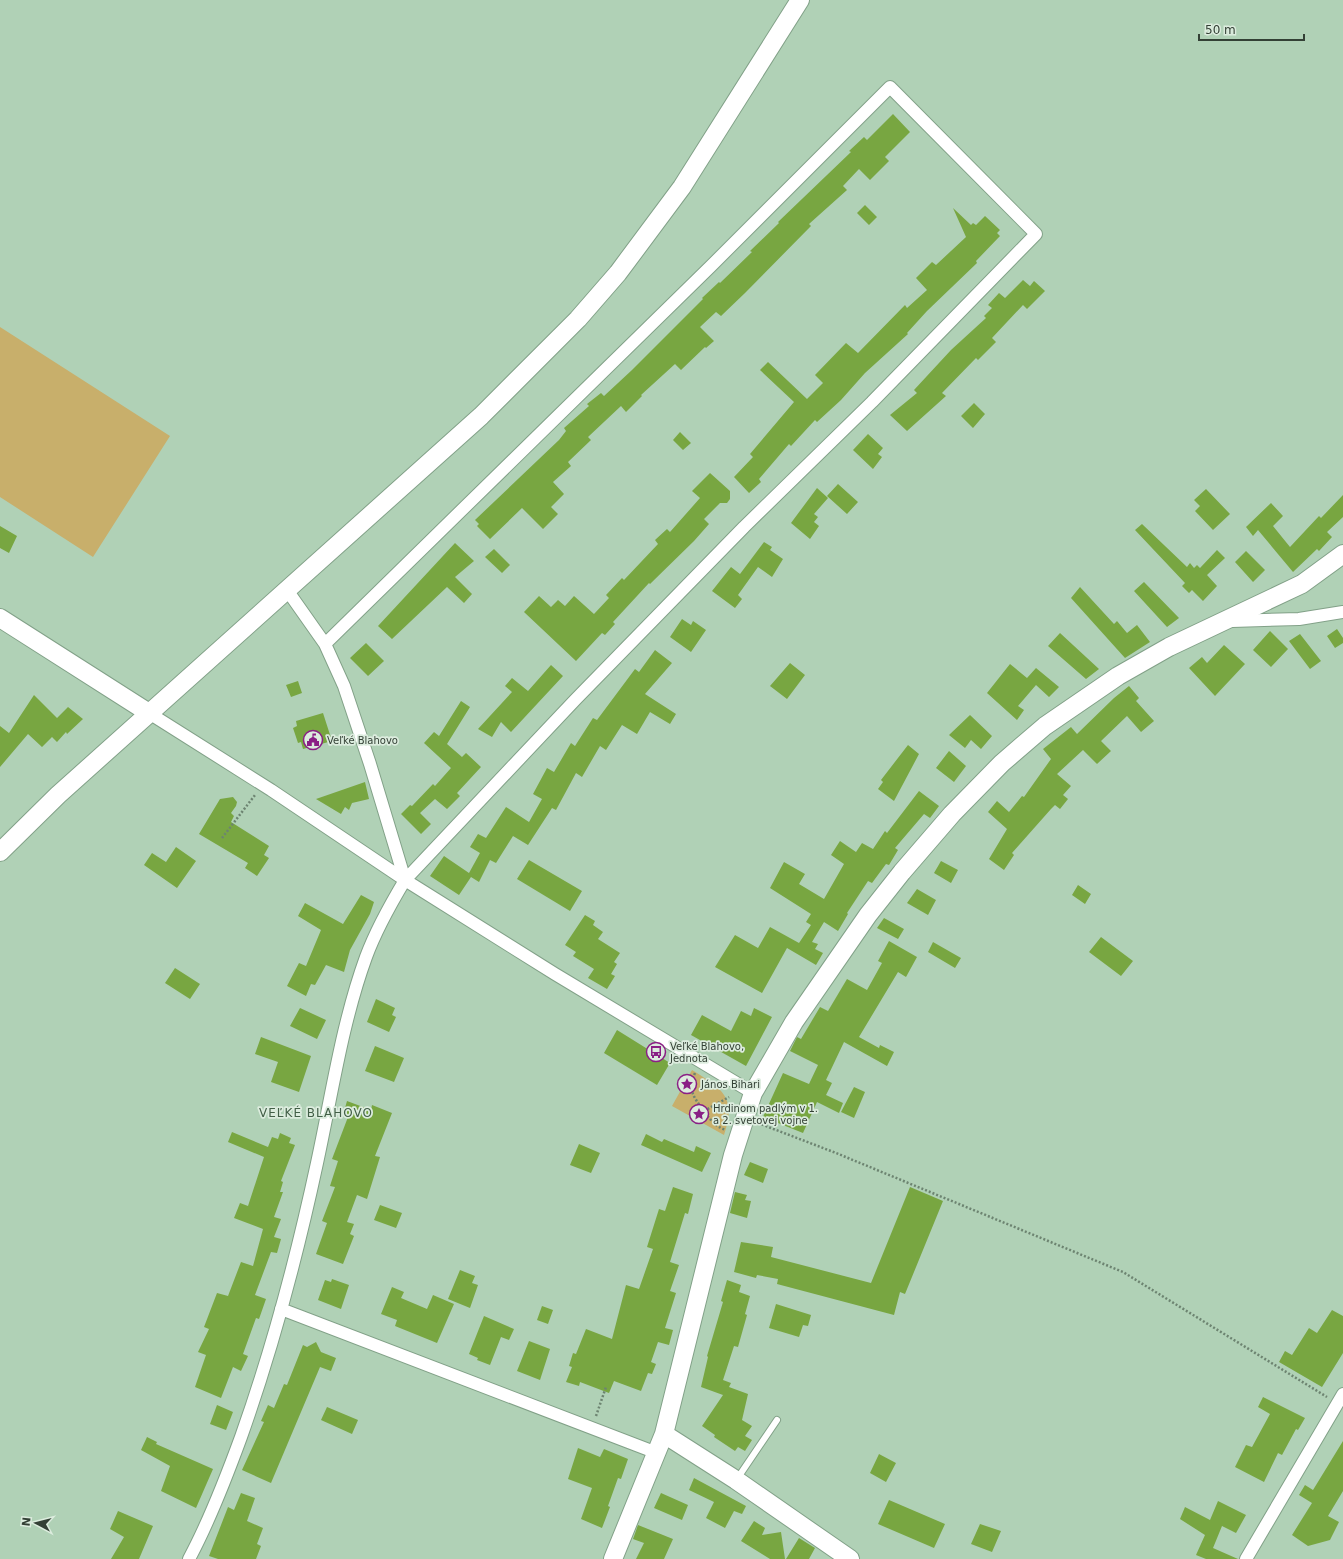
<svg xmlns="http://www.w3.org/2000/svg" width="1343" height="1559" font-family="'DejaVu Sans',sans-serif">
  <rect width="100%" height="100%" fill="#b0d1b6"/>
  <path fill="#c8af6b" d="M0 327 170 436 93 557 0 497Z
    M692 1070C722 1089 737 1096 724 1135L672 1106Z"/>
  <path fill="#78a641" d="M893 114 910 132 885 157 889 161 870 180 859 169 843 186 847 190 809 224 811 226 745 293 721 316 716 312 700 327 714 341 706 348 705 347 681 370 675 364 641 395 642 396 626 412 621 406 588 437 591 440 568 462 571 466 553 482 564 494 551 507 558 514 543 529 522 508 490 539 477 526 479 524 475 520 559 440 566 431 564 428 589 406 587 404 601 393 604 396 632 370 703 299 702 298 719 282 720 283 752 252 750 251 779 223 778 222 851 152 849 151 864 137 867 140Z
    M865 205 877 217 869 225 857 213Z
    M953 208 971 225 973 223 976 225 985 216 1000 230 997 233 1000 236 976 261 977 263 927 311 907 333 908 334 865 373 841 400 817 422 815 420 791 446 789 444 759 479 761 482 749 493 734 477 753 457 750 454 794 402 760 370 768 362 807 399 823 383 815 375 846 343 858 353 905 305 907 308 927 290 916 278 932 262 936 265 966 237Z
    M1023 280 1030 286 1034 281 1045 291 1027 309 1023 305 992 338 996 342 978 360 976 358 942 393 946 396 907 431 890 415 917 393 914 390 951 350 986 318 984 316 992 308 988 305 999 293 1005 298Z
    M974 403 985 414 973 428 961 416Z
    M680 432 691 443 683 450 673 440Z
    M868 434 883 448 878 454 882 457 873 469 853 450Z
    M710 473 730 491V499L727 503H720L704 519 709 524 694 541 650 584 649 583 613 622 615 624 605 635 602 633 576 661 524 612 539 596 551 607 558 600 565 606 574 596 594 614 609 598 606 595 622 578 624 580 658 544 655 540 667 529 670 532 700 498 692 491Z
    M838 484 858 502 847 514 827 496Z
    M817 488 828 498 814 514 818 517 814 522 819 526 810 539 791 523Z
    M1206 489 1230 514 1213 530 1195 511 1200 506 1194 500Z
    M1343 495V517L1327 532 1332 537 1319 551 1317 549 1293 572 1258 530 1253 536 1246 527 1271 503 1283 516 1273 526 1290 547 1319 516 1321 518Z
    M1142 524 1187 567 1190 563 1194 568 1197 565 1200 568 1217 550 1225 558 1207 575 1217 586 1203 601 1192 590 1189 593 1182 586 1185 583 1135 530Z
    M0 526 17 536 9 553 0 548Z
    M764 542 772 547 770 550 783 559 772 577 758 567 738 595 742 599 735 608 712 591 731 567 740 574Z
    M455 543 474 561 455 577 472 594 464 603 447 587 392 639 378 626Z
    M494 549 510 565 502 573 485 557Z
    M1246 551 1265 570 1253 582 1235 562Z
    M1144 582 1179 618 1167 627 1134 591Z
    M1080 587 1114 624 1117 621 1127 633 1137 625 1150 642 1125 658 1071 598Z
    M682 619 691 625 693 621 706 630 691 652 670 637Z
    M1337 629 1343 638V643L1335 648 1327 636Z
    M1270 631 1288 649 1271 667 1253 650Z
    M1060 633 1099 669 1086 679 1048 646Z
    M1300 634 1321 661 1310 669 1289 641Z
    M366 643 384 661 368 676 350 658Z
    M1224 645 1245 664 1215 696 1189 668 1202 657 1207 663Z
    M655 650 672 663 645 694 676 714 670 724 650 712 637 734 622 725 606 750 600 746 582 777 576 773 556 810 552 808 528 845 513 836 496 863 490 860 479 882 471 877 459 895 430 876 444 856 469 873 480 853 470 847 478 834 486 838 506 807 529 822 542 799 533 794 547 768 554 772 571 743 575 746 593 718 597 720 635 669 639 672Z
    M790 663 805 675 787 699 770 686Z
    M1010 664 1027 678 1036 668 1059 687 1049 697 1036 685 1018 706 1024 710 1017 720 987 693Z
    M551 665 563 676 511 732 501 722 492 737 478 729 512 692 505 686 512 678 528 691Z
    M298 681 302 693 291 697 286 685Z
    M1129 686 1139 698 1136 701 1154 721 1141 732 1127 716 1101 741 1111 751 1097 764 1083 750 1057 774 1071 786 1063 795 1068 799 1060 809 1055 805 1051 809 1012 853 1014 855 1004 870 989 859 1007 829 988 812 997 801 1009 812 1022 796 1024 797 1051 759 1043 749 1071 727 1077 734 1114 698Z
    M34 695 57 718 68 707 83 719 67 734 66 732 57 742 52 737 42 747 28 734 0 767V726L9 733Z
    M461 701 470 707 447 744 462 757 466 753 481 767 457 793 460 796 447 809 435 799 420 813 431 824 421 834 401 814 410 805 412 806 433 784 435 786 451 768 424 743 434 732 439 736Z
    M323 713 332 741 303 749 301 742 298 743 293 728 297 726 296 721Z
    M970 715 992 736 981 749 971 740 965 748 949 735Z
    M908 745 919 754 894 801 878 789 883 782 881 780Z
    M949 751 966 766 954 782 936 768Z
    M365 782 369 799 352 803 349 810 345 807 341 814 316 799Z
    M919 791 939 806 930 818 924 814 895 848 898 850 889 865 886 864 872 883 868 881 847 913 848 914 838 931 824 922 812 942 818 944 815 949 823 953 816 965 787 948 762 993 715 967 735 935 758 948 770 927 799 943 811 925 806 922 811 914 770 888 784 862 805 874 799 884 824 899 844 864 831 855 840 841 856 852 862 843 873 849 885 831 887 833Z
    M233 797 237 802 236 806 231 813 234 816 231 822 269 846 264 855 269 858 257 876 245 868 248 863 199 834 220 799Z
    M176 847 196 861 177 888 144 865 152 853 166 862Z
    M529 860 582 891 570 911 517 879Z
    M941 861 958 870 951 883 934 873Z
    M1078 885 1091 894 1085 904 1072 895Z
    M917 889 936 900 928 915 907 903Z
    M361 895 374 902 370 914 350 950 344 972 326 965 315 985 311 984 306 996 287 986 299 963 306 966 321 930 298 916 305 903 343 924Z
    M585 915 595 921 593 925 603 932 598 939 620 953 614 962 617 964 611 974 615 976 607 989 588 978 594 969 573 956 576 952 565 945Z
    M884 918 904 929 898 939 877 928Z
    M1101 937 1133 961 1121 976 1089 952Z
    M889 941 917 957 906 977 898 972 859 1037 879 1048 880 1045 894 1052 887 1066 844 1042 826 1080 832 1083 826 1095 843 1103 839 1113 817 1102 803 1133 763 1117 783 1073 809 1084 818 1065 790 1051 797 1037 801 1039 820 1007 828 1011 847 979 867 990 882 963 878 961Z
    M933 942 961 958 955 968 928 952Z
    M175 968 200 984 190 999 165 983Z
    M376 999 395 1008 392 1015 396 1017 389 1032 367 1022Z
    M300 1008 326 1020 317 1039 290 1026Z
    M754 1008 772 1017 746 1066 691 1035 702 1015 731 1031 741 1011 751 1016Z
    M617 1030 670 1063 657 1085 604 1053Z
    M261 1037 311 1056 299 1092 271 1082 278 1062 255 1054Z
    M375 1046 404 1058 394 1082 365 1071Z
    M854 1087 865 1092 854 1118 841 1112Z
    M347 1101 371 1110 372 1105 392 1113 375 1156 380 1157 367 1199 357 1195 347 1222 354 1224 350 1234 354 1236 343 1264 316 1254 327 1223 322 1221 335 1187 330 1186 338 1161 332 1159 348 1117 343 1115Z
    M232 1132 268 1147 272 1137 278 1139 280 1133 291 1138 289 1143 295 1145 281 1181 283 1182 280 1192H283L274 1217 281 1219 274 1237 281 1239 277 1253 271 1252 255 1295 266 1299 259 1319 256 1318 243 1354 248 1356 241 1371 233 1367 221 1398 195 1387 206 1355 198 1352 209 1329 204 1327 217 1293 228 1296 241 1262 253 1266 263 1229 234 1218 240 1203 248 1206 264 1157 228 1142Z
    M646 1134 662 1142 664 1139 694 1152 696 1146 711 1153 702 1172 641 1145Z
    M579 1144 600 1153 591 1173 570 1165Z
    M750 1162 768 1169 763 1183 744 1175Z
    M673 1187 693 1194 688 1214 685 1213 670 1262 679 1265 670 1291 676 1293 665 1328 673 1330 669 1345 658 1342 651 1362 656 1364 652 1374 648 1373 641 1391 614 1381 609 1393 580 1382 579 1386 566 1382 572 1367 569 1366 573 1353 576 1354 586 1329 612 1339 626 1285 639 1289 653 1249 647 1247 659 1209 665 1211Z
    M910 1187 943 1201 905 1294 900 1292 894 1315 777 1284 778 1279 757 1275 756 1278 734 1272 741 1242 773 1247 771 1257 871 1283Z
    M735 1192 747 1195 745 1200 751 1201 747 1218 730 1213Z
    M380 1205 402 1213 396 1228 374 1220Z
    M460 1270 475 1276 472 1283 478 1285 470 1308 448 1299Z
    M332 1279 349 1285 341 1309 318 1300 325 1280 331 1282Z
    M727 1280 741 1285 739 1292 750 1296 745 1314 747 1315 738 1347 734 1346 723 1380 731 1383 729 1387 748 1394 742 1420 752 1426 745 1436 752 1440 745 1451 738 1447 735 1451 714 1437 715 1435 702 1426 723 1395 701 1387 708 1357 707 1356 723 1302 721 1301Z
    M392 1287 404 1292 401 1298 427 1309 433 1295 454 1304 437 1343 395 1326 397 1320 381 1314Z
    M776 1304 811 1315 808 1326 803 1325 799 1337 769 1328Z
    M542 1306 553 1310 548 1324 537 1320Z
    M1332 1310 1343 1316V1353L1322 1387 1279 1362 1285 1351 1292 1355 1309 1328 1317 1333Z
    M484 1316 514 1329 509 1340 501 1337 490 1365 477 1360 478 1358 469 1354Z
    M529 1341 550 1349 540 1380 517 1371Z
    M316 1342 321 1352 336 1358 331 1371 320 1367 271 1483 242 1470 264 1422 261 1421 268 1405 274 1408 284 1384 287 1385 303 1345 307 1347Z
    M1263 1397 1305 1418 1298 1430 1296 1429 1282 1455 1278 1453 1264 1482 1235 1467 1246 1445 1252 1447 1270 1414 1258 1407Z
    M217 1405 233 1412 226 1430 210 1424Z
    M327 1407 358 1420 352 1434 321 1420Z
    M147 1437 157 1442 156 1444 213 1469 196 1508 161 1491 170 1466 141 1450Z
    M1343 1441V1491L1328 1516 1339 1522 1330 1540 1308 1546 1292 1535 1312 1503 1299 1495 1305 1485 1313 1490Z
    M578 1448 600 1457 604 1449 628 1459 621 1479 618 1478 608 1506 610 1507 602 1528 581 1519 592 1488 568 1479Z
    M879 1454 896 1463 886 1482 870 1473Z
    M694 1478 746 1506 742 1514 734 1511 725 1528 706 1518 714 1502 689 1490Z
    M241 1493 255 1498 247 1521 263 1528 257 1544 261 1546 256 1559H218L209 1556 228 1507 234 1510Z
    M661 1493 688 1505 682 1520 654 1508Z
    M889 1500 945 1524 934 1548 878 1524Z
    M1218 1501 1246 1515 1236 1533 1222 1526 1213 1548 1238 1559H1206L1196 1555 1205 1535 1180 1519 1185 1507 1210 1520Z
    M118 1511 153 1526 139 1559H111L124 1537 110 1529Z
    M754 1521 765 1528 762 1535 781 1532 785 1559H770L741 1541Z
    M980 1524 1001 1531 992 1552 971 1544Z
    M638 1525 673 1539 664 1559H636L644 1543 633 1539Z
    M799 1538 815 1548 809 1559H786Z"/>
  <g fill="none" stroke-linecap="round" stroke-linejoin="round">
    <defs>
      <path id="lane" d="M737 1479 777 1420"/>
      <path id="street" d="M287 590 325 644 344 686 370 764 405 880 575 700 744 527 872 402 1036 234 890 87 711 266 325 644
        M1232 621 1299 619 1343 612
        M149 713 271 790 405 880 555 974 753 1093
        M281 1309 657 1453
        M189 1559C210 1520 226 1478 241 1437 273 1347 297 1256 317 1163 332 1094 342 1023 366 957 376 930 390 905 405 880
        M1246 1559 1343 1394"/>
      <path id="secondary" d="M0 618 149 713
        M0 852 58 795 481 416 578 319 618 273 682 187 800 0
        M664 1434 736 1480 850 1559
        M613 1559 664 1434 733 1155 753 1093 794 1022 868 915 902 872 952 814 1002 763 1045 726 1118 676 1169 647 1302 584 1343 554"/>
    </defs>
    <use href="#lane" stroke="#82a188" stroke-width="8"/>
    <use href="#street" stroke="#82a188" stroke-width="14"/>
    <use href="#secondary" stroke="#82a188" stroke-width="20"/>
    <path stroke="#6d8471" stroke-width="2.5" stroke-dasharray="2 2" stroke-linecap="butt" d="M222 838 255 795
      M695 1073C687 1090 694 1097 703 1110 710 1119 714 1126 726 1130
      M704 1111 729 1097
      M758 1123 836 1153 1123 1272 1327 1397
      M596 1416 606 1387"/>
    <use href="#lane" stroke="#fff" stroke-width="6"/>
    <use href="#street" stroke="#fff" stroke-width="12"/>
    <use href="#secondary" stroke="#fff" stroke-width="18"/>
  </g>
  <defs>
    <symbol id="civic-ring" viewBox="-11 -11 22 22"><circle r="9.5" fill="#dcecde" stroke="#8a1f85" stroke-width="1.5"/><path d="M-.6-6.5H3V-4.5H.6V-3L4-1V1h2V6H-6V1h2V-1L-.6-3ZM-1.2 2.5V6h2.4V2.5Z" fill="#8a1f85"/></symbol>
    <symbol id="bus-ring" viewBox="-11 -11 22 22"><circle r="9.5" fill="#dcecde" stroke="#8a1f85" stroke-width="1.5"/><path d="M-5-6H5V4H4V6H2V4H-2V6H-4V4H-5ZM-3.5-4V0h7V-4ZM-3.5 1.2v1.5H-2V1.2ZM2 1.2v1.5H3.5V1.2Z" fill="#8a1f85"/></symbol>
    <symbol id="sight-ring" viewBox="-11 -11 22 22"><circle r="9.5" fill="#dcecde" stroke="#8a1f85" stroke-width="1.5"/><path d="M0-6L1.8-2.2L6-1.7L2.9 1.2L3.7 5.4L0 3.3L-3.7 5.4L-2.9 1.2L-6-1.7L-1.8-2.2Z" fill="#8a1f85"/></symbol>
  </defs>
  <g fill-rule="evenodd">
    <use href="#civic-ring" x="302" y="729" width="22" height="22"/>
    <use href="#bus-ring" x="645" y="1041" width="22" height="22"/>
    <use href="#sight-ring" x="676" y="1073" width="22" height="22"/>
    <use href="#sight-ring" x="688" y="1103" width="22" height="22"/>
  </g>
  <g text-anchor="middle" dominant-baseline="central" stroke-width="3.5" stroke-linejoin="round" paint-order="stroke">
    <g font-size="10" fill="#334035" stroke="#dcecde" text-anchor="start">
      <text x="327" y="740">Veľké Blahovo</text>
      <text x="670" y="1046">Veľké Blahovo,<tspan x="670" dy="12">Jednota</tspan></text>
      <text x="701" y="1084">János Bihari</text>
      <text x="713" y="1108">Hrdinom padlým v 1.<tspan x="713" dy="12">a 2. svetovej vojne</tspan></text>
    </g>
    <g font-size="12" letter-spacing="1" fill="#425f47" stroke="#dcecde">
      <text x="316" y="1113">VEĽKÉ BLAHOVO</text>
    </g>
  </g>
  <g transform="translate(36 1523) rotate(277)" stroke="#dcecde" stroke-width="3" paint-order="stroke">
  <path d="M0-3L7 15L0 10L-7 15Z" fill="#334035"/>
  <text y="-6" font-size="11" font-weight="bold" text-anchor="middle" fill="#334035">N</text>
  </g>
  <path d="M1199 34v6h105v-6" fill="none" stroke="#334035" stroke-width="2"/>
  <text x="1205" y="34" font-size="12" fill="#334035" stroke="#dcecde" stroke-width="3" paint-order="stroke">50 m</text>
</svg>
